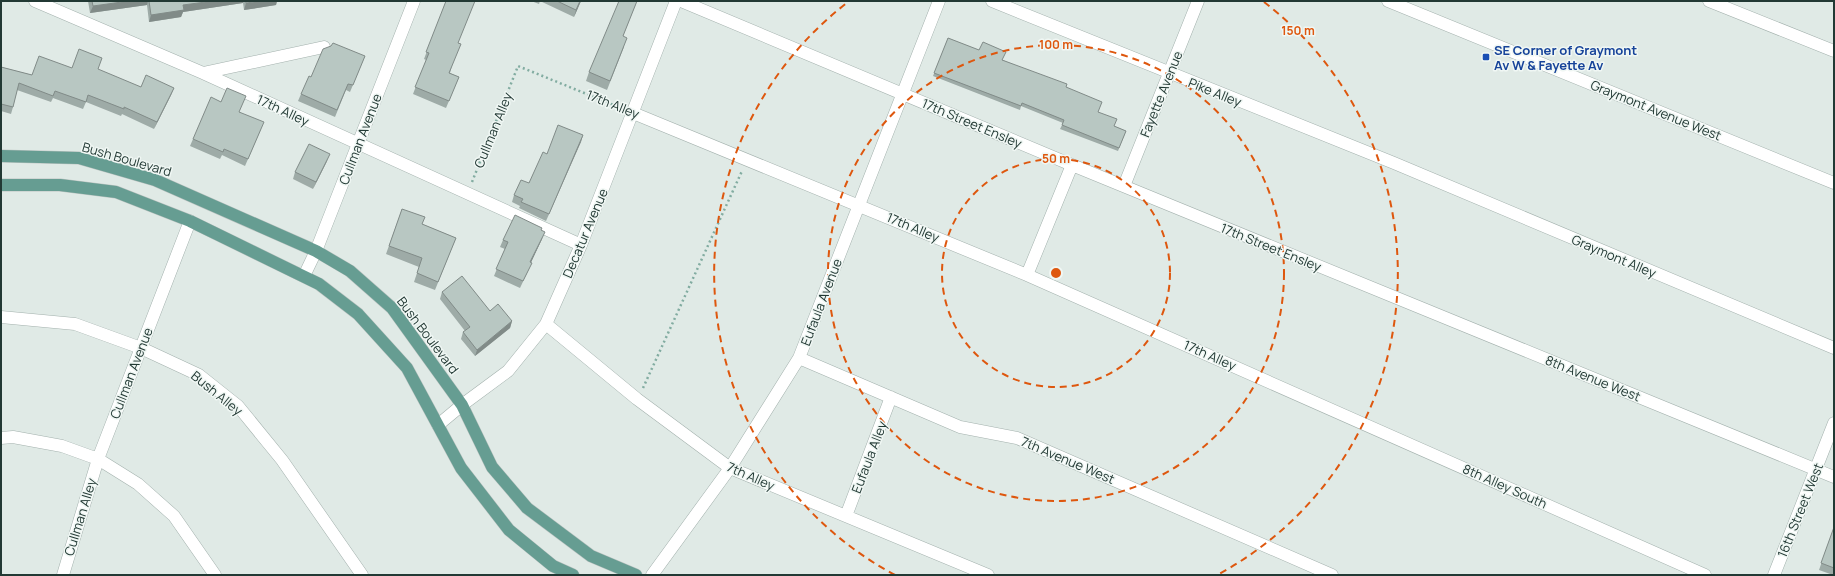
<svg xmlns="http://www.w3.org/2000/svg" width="1835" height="576" font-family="Manrope,sans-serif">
  <rect width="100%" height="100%" fill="#e0eae6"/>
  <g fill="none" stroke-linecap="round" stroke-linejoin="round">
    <defs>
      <path id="minor" d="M35 1 203 73 324 47
        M681 1 1072 165 1834 477
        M992 1 1394 163 1834 348
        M1388 1 1834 183
        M1709 1 1834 51
        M203 73 581 245
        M633 113 1027 275 1705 575
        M1124 186 1198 1
        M1027 275 1072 165
        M304 276 316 251 414 1
        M1 317 75 324 141 348 199 375 238 406 282 460 362 575
        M546 324 637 399 730 468 988 575
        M799 358 960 427 1017 438 1332 575
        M438 425 462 405 508 371 546 324 581 245 676 1
        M1 438 13 437 62 446 98 459 138 484 174 516 215 575
        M846 516 891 397
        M63 575 98 459 190 221
        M652 575 730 468 799 358 939 1
        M1774 575 1834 423"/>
      <path id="major" d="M1 156 79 158 155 180 316 251 350 271 392 308 462 405 492 467 527 508 591 556 636 575
        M1 185H60L116 192 190 221 319 284 358 314 407 368 461 468 509 530 553 566 573 575"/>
    </defs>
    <use href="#minor" stroke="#a3b1ad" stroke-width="13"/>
    <use href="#major" stroke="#bdc4c2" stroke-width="13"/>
    <path stroke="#82aca1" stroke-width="2.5" stroke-dasharray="2 3" stroke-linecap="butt" d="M472 182 518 66 621 108
      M643 388 742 171"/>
    <use href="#minor" stroke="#fff" stroke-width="12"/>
    <use href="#major" stroke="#669d92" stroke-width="12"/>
  </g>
  <path fill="#9eaba7" d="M88 1H277L276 5 244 10 243 3 183 12 181 17 149 22 147 5 90 13Z
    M446 1 458 43 450 73 459 77 446 108 413 94 426 60 424 59Z
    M531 1H581L574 17 540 1 539 4Z
    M637 1 623 36 624 47 607 90 586 81 589 72Z
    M948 38 1003 60 1066 87 1098 112 1114 126 1126 131 1118 151 1060 129 1063 123 1021 106 1020 110 933 76Z
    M365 56 350 92 346 90 335 117 298 101 301 94 311 77Z
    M1 67 32 75 72 68 141 87 174 88 171 95 154 129 122 114 121 116 86 102 83 109 53 98 51 102 17 90 13 107 11 114 1 111Z
    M240 112 261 129 245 166 222 155 220 159 190 146 193 139Z
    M583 135 546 221 519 208 520 206 512 202 514 195 529 183 547 154Z
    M327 161 313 189 293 179 295 172Z
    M402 209 422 224 456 238 435 290 414 282 419 267 386 254Z
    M542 230V239L531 262 529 269 520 288 494 276 505 249 500 247 503 240Z
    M442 292 490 311 512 321 510 328 475 356 461 339 463 332 465 331 440 299Z
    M1834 527V575H1833L1819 570Z"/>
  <path fill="#818b88" d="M129 1H148L147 5 90 13 93 6Z
    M213 1H243V3L183 12 181 17 149 22 151 15 183 5Z
    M261 1H277L276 5 244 10 246 3Z
    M580 1H581L574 17 576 10Z
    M174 88 171 95 154 129 157 122Z
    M583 135 581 142 546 221 549 214Z
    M330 154 327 161 313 189 316 182Z
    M545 232 542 239 528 269 530 262Z
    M512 321 510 328 475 356 477 350Z"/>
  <path fill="#b8c7c2" stroke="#818b88" d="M92 1H129L93 6Z
    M149 1H213L183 5 184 10 151 15Z
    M246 1H261L246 3Z
    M446 1H475L458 43 461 44 449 73 459 77 449 101 415 87 429 53 426 52Z
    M557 1H580L576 10Z
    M619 1H637L623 36 627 38 610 81 589 72Z
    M948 38 979 50 983 42 1006 52 1002 60 1067 84 1066 87 1102 102 1098 112 1117 119 1114 126 1126 131 1119 148 1062 125 1064 120 1022 103 1021 106 934 73Z
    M333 43 365 56 353 85 348 84 337 110 301 94 309 76 311 77 323 49 331 46Z
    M79 49 102 58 98 69 141 87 146 75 174 88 157 122 124 107V109L88 95 86 102 55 91 53 96 19 83 13 107 1 104V67L32 75 39 56 72 68Z
    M227 88 246 96 239 112 264 122 248 159 224 149 223 152 193 139 211 97 221 102Z
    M558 125 583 135 549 214 521 202 523 199 514 195 521 180 529 183 543 152 547 154Z
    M309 144 330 154 316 182 295 172Z
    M402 209 425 217 422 224 456 238 438 282 417 273 422 258 389 246Z
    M515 215 542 228 541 230 545 232 530 262 532 263 523 281 496 269 508 242 503 240Z
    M462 276 490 311 498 304 512 321 477 350 463 332 470 327 442 292Z
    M1834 527V568L1821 563Z"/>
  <g fill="none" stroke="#de570e" stroke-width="2" stroke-dasharray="7 5">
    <circle cx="1056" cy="273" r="114"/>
    <circle cx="1056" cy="273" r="228"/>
    <path d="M895 575A342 342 0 0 1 848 2M1264 2A342 342 0 0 1 1217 575"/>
  </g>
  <rect fill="#1a4fb4" stroke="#f0f7f4" stroke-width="1.5" x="1482" y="53" width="8" height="8" rx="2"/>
  <g text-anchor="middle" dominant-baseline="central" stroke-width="3" stroke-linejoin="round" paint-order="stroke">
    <g font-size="13" font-weight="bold" fill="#164399" stroke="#f0f7f4" text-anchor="start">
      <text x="1494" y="50">SE Corner of Graymont<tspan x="1494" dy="15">Av W &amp; Fayette Av</tspan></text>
    </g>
    <g font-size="13" fill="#223934" stroke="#f0f7f4">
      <text transform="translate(1215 92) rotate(22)">Pike Alley</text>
      <text transform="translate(1161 94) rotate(-68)">Fayette Avenue</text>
      <text transform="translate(613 104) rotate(22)">17th Alley</text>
      <text transform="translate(283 110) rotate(25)">17th Alley</text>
      <text transform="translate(1656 110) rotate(22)">Graymont Avenue West</text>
      <text transform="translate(972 123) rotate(23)">17th Street Ensley</text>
      <text transform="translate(493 130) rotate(-68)">Cullman Alley</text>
      <text transform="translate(360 139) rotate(-69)">Cullman Avenue</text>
      <text transform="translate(127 159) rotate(16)">Bush Boulevard</text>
      <text transform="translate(913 227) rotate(23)">17th Alley</text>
      <text transform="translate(585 233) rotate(-67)">Decatur Avenue</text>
      <text transform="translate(1271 247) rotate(22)">17th Street Ensley</text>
      <text transform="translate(1614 256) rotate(23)">Graymont Alley</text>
      <text transform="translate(821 302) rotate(-69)">Eufaula Avenue</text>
      <text transform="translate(428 335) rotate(53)">Bush Boulevard</text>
      <text transform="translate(1210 355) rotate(24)">17th Alley</text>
      <text transform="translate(131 373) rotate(-69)">Cullman Avenue</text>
      <text transform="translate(1593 378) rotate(22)">8th Avenue West</text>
      <text transform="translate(217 393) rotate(39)">Bush Alley</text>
      <text transform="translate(869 457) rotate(-69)">Eufaula Alley</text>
      <text transform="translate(1068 460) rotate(23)">7th Avenue West</text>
      <text transform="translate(751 476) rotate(24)">7th Alley</text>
      <text transform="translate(1505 486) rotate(24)">8th Alley South</text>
      <text transform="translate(1800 510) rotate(-68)">16th Street West</text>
      <text transform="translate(80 517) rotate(-73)">Cullman Alley</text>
    </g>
  </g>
  <circle cx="1056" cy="273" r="6" fill="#de570e" stroke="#f0f7f4" stroke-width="2"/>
  <g font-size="12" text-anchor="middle" font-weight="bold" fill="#de570e" stroke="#f0f7f4" stroke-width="3" stroke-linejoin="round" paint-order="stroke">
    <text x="1298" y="35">150 m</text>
    <text x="1056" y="49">100 m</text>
    <text x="1056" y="163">50 m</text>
  </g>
  <rect width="1835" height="576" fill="none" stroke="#223934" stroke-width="4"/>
</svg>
